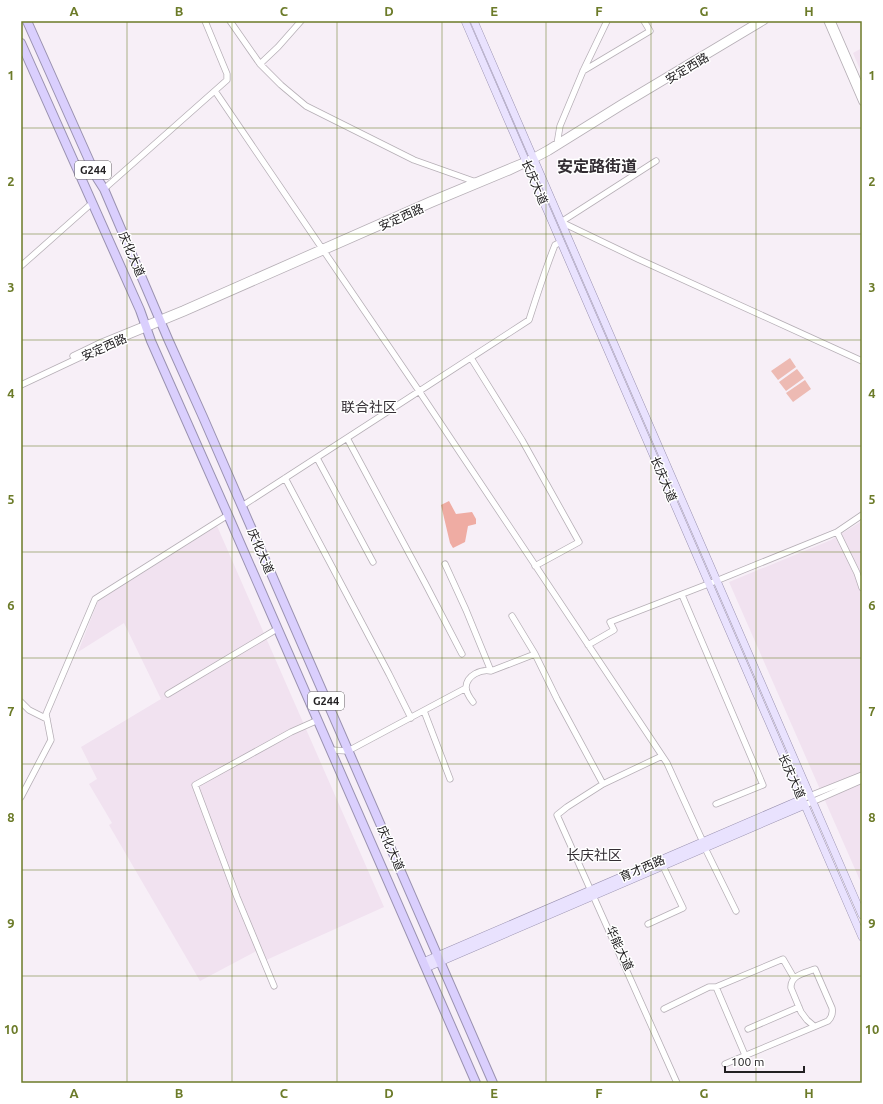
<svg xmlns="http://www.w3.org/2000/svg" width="883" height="1104" font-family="Ubuntu,'Noto Sans SC',sans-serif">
  <rect width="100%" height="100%" fill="#f7eff7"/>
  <path fill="#f1e2f0" d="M862 48V74L853 53Z
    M862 521V885L729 582 831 540Z
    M217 526 384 907 264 961 260 949 200 981 109 825 112 823 89 784 97 779 81 747 161 699 124 623 78 652 98 601Z"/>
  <path fill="#edbab3" d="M790 358 796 367 778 380 771 371Z
    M797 369 804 378 786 391 779 382Z
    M805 380 811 389 793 402 786 393Z"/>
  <path fill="#efaca3" d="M449 501 456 514 472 512 476 519V524L468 526 465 542 453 548 450 543 441 505Z"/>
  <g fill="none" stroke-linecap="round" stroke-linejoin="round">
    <defs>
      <path id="minor" d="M230 21 260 64 281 85 306 106 414 160 476 182
        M827 21 862 102
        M832 21 862 90
        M260 64 278 47 301 21
        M583 71 650 31 644 21
        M215 91 419 391 667 763 703 842
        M557 144 560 126 583 71 607 21
        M104 189 227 80V74L205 21
        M561 222 638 259 862 361
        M561 222 656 161
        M21 266 92 203
        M73 356 102 342 183 309 430 200 507 168 529 159 547 149 621 103 758 21
        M471 358 522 440 579 542 535 566
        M21 385 104 346 184 313 432 204 509 172 530 162 549 152 623 106 765 21
        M347 438 425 583 462 654
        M317 458 373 562
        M285 478 389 674 411 718
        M242 506 529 320C537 295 545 270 555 245L561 242
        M837 532 857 573 862 588
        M445 564 466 610 491 671
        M682 595 763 785 716 804
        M512 616 535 654 557 699 603 784
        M588 645 614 630 610 622 716 581 837 532 862 515
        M168 694 277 629
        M21 702 29 710 47 719
        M473 702C470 698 466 693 466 687 467 675 481 669 491 671L535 654
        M424 711 450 779
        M331 750 348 751 466 688
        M662 756 603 784 567 807 557 815 677 1083
        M21 797 51 740 46 714 95 599 228 515
        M802 799 862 775
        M805 805 862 780
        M705 848 736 911
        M648 924 683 908 663 866
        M274 986 237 897 195 785 291 732 318 720
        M716 987 745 1055
        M664 1009 709 987H716L783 959 794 978
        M748 1029 799 1007
        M725 1064 828 1021C832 1017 833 1013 832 1008L815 969C805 973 790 975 791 988L801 1012 807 1020 814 1026"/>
      <path id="major" d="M465 21 862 937
        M474 21 862 915
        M423 962 802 799
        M426 968 805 805"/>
      <path id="highway" d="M27 21 97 178 104 189 168 339 203 417 493 1083
        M21 43 140 310 151 341 228 515 476 1083"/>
    </defs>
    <use href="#minor" stroke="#b6afb6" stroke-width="7"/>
    <use href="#major" stroke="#9a92b0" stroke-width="8"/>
    <use href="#highway" stroke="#9a92b0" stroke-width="10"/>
    <use href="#minor" stroke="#fff" stroke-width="5.5"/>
    <use href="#major" stroke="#e9e2fe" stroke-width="7"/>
    <use href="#highway" stroke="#dacffd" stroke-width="8"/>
  </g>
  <path fill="none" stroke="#6c7b29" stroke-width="1" stroke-opacity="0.55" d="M127 21V1083M232 21V1083M337 21V1083M442 21V1083M546 21V1083M651 21V1083M756 21V1083M21 128H862M21 234H862M21 340H862M21 446H862M21 552H862M21 658H862M21 764H862M21 870H862M21 976H862"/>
  <g text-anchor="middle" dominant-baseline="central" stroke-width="3" stroke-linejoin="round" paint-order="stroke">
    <g fill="#fff" stroke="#646364" stroke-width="1">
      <rect x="75" y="161" width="36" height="18" rx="3"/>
      <rect x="308" y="692" width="36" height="18" rx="3"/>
    </g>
    <g font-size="11" font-weight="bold" fill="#222022">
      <text x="93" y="170">G244</text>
      <text x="326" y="701">G244</text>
    </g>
    <g font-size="12" fill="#222022" stroke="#fff">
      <text transform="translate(687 68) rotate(-31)">安定西路</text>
      <text transform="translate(535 182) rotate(67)">长庆大道</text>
      <text transform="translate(401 217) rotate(-24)">安定西路</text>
      <text transform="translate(132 254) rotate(67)">庆化大道</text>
      <text transform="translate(104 347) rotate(-24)">安定西路</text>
      <text transform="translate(664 479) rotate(67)">长庆大道</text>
      <text transform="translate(261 551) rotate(67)">庆化大道</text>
      <text transform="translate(792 776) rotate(66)">长庆大道</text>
      <text transform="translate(391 848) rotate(66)">庆化大道</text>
      <text transform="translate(642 868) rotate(-23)">育才西路</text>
      <text transform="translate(620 948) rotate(65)">华能大道</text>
    </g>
    <g font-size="14" fill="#332d33" stroke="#fff">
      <text x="369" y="407">联合社区</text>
      <text x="594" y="855">长庆社区</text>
    </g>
    <g font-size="16" font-weight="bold" fill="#332d33" stroke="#fff">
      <text x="597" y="166">安定路街道</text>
    </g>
  </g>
  <rect width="883" height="1104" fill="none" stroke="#ffffff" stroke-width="44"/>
  <path d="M725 1066v6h79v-6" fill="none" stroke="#222022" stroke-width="2"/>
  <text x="731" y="1066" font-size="12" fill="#222022" stroke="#ffffff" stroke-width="3" paint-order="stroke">100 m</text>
  <rect x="22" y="22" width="839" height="1060" fill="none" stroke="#6c7b29" stroke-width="1.5"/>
  <g font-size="13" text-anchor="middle" font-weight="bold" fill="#6c7b29">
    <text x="74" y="16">A</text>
    <text x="179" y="16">B</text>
    <text x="284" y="16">C</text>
    <text x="389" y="16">D</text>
    <text x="494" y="16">E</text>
    <text x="599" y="16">F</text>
    <text x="704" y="16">G</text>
    <text x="809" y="16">H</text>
    <text x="11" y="80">1</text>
    <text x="872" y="80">1</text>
    <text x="11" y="186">2</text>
    <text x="872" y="186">2</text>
    <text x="11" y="292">3</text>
    <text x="872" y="292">3</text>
    <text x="11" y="398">4</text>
    <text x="872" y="398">4</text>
    <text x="11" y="504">5</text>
    <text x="872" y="504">5</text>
    <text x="11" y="610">6</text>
    <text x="872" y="610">6</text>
    <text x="11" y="716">7</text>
    <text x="872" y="716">7</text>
    <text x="11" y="822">8</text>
    <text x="872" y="822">8</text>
    <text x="11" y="928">9</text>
    <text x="872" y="928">9</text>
    <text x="11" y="1034">10</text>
    <text x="872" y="1034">10</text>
    <text x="74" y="1098">A</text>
    <text x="179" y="1098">B</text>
    <text x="284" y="1098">C</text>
    <text x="389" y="1098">D</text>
    <text x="494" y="1098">E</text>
    <text x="599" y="1098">F</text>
    <text x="704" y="1098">G</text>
    <text x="809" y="1098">H</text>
  </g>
</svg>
